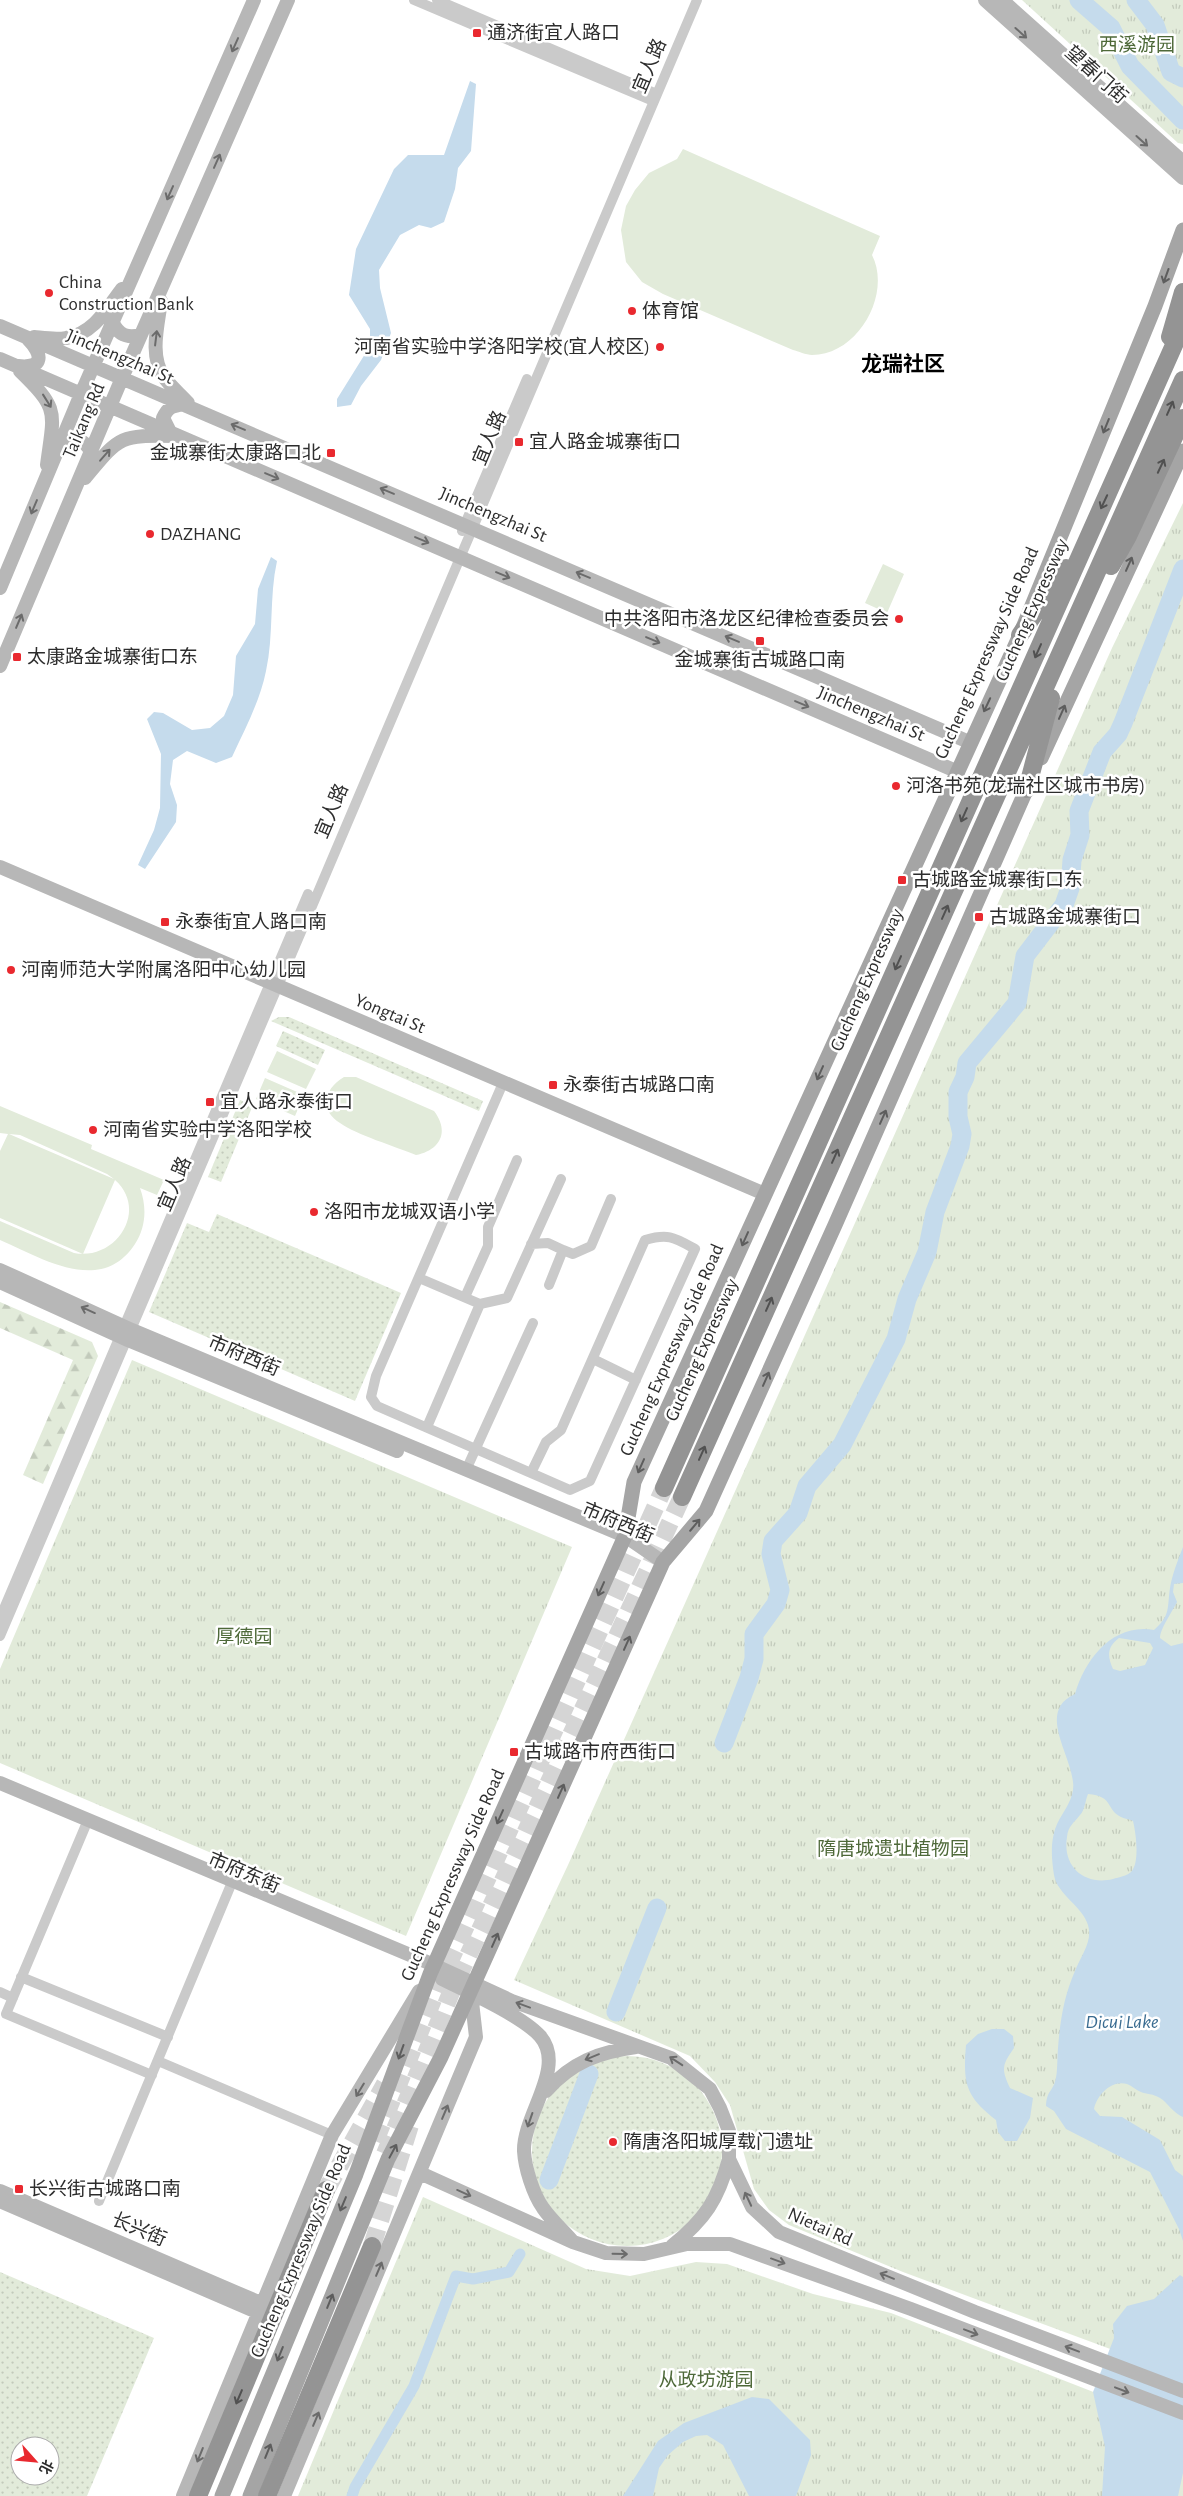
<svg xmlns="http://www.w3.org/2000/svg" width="1183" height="2496" font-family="'Alegreya Sans','Noto Sans SC',sans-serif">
  <defs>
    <pattern id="grass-dots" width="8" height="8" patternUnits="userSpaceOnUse" patternTransform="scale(1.25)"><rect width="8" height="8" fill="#e2ebda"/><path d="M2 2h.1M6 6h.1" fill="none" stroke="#c2cabb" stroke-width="1.8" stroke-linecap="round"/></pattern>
    <pattern id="forest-firs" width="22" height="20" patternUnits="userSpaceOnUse" patternTransform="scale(1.25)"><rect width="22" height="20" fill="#e2ebda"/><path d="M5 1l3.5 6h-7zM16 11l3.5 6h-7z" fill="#c2cabb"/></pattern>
    <pattern id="park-tufts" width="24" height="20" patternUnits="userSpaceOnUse" patternTransform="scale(1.25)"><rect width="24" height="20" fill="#e2ebda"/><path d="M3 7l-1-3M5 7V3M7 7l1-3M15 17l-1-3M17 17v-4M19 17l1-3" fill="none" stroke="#c2cabb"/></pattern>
  </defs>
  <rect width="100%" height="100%" fill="#fff"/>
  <path fill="url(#grass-dots)" fill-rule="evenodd" d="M279 1017H289L483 1101 479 1111 271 1021Z
    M283 1031 325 1050 318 1065 276 1046Z
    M240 1100 253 1105 221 1182 208 1177Z
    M217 1214 401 1293 355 1401 149 1312 187 1223 209 1232Z
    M532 2151a95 95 0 1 1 190 0a95 95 0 1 1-190 0Z
    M0 2272 154 2338 87 2496H0ZM20 2446H50V2476H20Z"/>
  <path fill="url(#forest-firs)" d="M0 1302 92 1342 98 1356 43 1484 23 1475 73 1360 0 1328Z"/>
  <path fill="url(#park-tufts)" d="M1022 0H1183V144L1178 143Z
    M1183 503V2376L903 2272 789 2225 769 2210 754 2189 730 2105 715 2082 690 2056 514 1980 568 1865 1112 648Z
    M132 1360 572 1547 406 1936 0 1763V1669Z
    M423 2197 586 2269 630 2276 696 2262 727 2264 813 2294 891 2313 1183 2427V2496H298Z"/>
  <path fill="#e2ebda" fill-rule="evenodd" d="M683 149 880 236 872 255C892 294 858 355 812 355 806 355 798 351 793 350L663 294 642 282 626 262 621 230 626 206 635 190 649 173 677 159Z
    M883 564 904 574 887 613 865 603Z
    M277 1051 316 1069 306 1089 267 1072Z
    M344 1077H356L434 1111C450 1132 440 1150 416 1155 394 1146 357 1135 340 1123 318 1109 325 1088 344 1077Z
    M265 1078 304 1095 295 1116 256 1099Z
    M0 1106 92 1145 91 1149 164 1180 157 1195 140 1188C147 1207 146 1227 135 1244 101 1296 42 1258 0 1240V1221L74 1253C116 1261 149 1210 115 1180L83 1254 0 1218V1151L8 1134 0 1133ZM9 1134 20 1135 107 1174 114 1179Z"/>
  <path fill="#c5dbec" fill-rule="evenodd" d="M470 81 476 84 471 151 458 168 455 189 444 222 431 228 419 225 400 235 379 270 380 288 391 333 381 360 361 386 351 405 337 407V399L370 346V329L349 295 356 249 394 169 408 155H444Z
    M271 557 277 561C269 597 274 635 266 671 260 701 245 729 232 757L216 763 187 751 173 760 170 784 177 805 176 822 145 869 138 865 154 830 160 808 161 754 147 719 154 712 163 713 192 730 210 728 224 716 233 695 236 656 255 624 258 589Z
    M1183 1547V1583L1174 1584 1173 1592 1177 1602C1172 1612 1160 1629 1160 1638L1171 1646 1183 1643V2117C1173 2113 1168 2103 1160 2098 1154 2094 1146 2094 1141 2092 1136 2090 1132 2086 1127 2084 1111 2080 1097 2095 1094 2109L1100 2116 1122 2117 1160 2140 1175 2170 1183 2176V2241L1179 2229 1150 2172 1066 2129 1054 2111 1046 2106C1047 2091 1051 2093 1055 2082 1058 2072 1057 2058 1058 2048 1060 2021 1064 1996 1075 1971 1081 1956 1093 1941 1088 1925 1083 1907 1057 1894 1054 1875 1051 1856 1050 1837 1059 1820 1066 1808 1075 1796 1073 1782 1070 1752 1037 1711 1075 1694 1085 1659 1113 1623 1154 1630 1171 1615 1167 1608 1170 1588 1172 1575 1178 1560 1183 1547ZM1119 1638 1150 1643 1153 1648 1145 1665 1120 1671 1113 1669C1107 1656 1107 1647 1119 1638ZM1088 1794C1114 1796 1106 1810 1121 1817 1125 1819 1129 1819 1133 1821 1136 1833 1140 1863 1131 1872 1127 1876 1119 1877 1113 1879 1085 1886 1062 1867 1067 1837 1068 1826 1074 1823 1080 1815 1085 1810 1085 1801 1088 1794Z
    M992 2029H1004L1013 2036 1014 2048C1002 2065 1001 2069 1010 2088L1033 2098 1030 2118 1017 2141H1005L998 2132 996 2120C965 2096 963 2083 966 2045L978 2034Z
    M1180 2275 1183 2277V2473L1178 2496H1102L1105 2447 1093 2392 1114 2338 1113 2324 1127 2306 1154 2299Z
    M752 2397 769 2399 810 2440 811 2455 796 2496H749L723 2445 707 2435 696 2436 683 2442 668 2455 659 2468 653 2496H623L658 2441 684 2423Z"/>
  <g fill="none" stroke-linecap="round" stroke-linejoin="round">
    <path stroke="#c5dbec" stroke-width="11" d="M352 2496 355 2487 414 2386 456 2276 473 2279 509 2272 520 2254"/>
    <path stroke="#c5dbec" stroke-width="19" d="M1079 0 1111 28 1130 66 1183 120
      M1136 0 1155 25 1171 72 1183 78
      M724 1743 749 1678 754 1659V1634L776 1604 780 1590 771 1554 773 1541 798 1513 807 1486 842 1445 896 1339 907 1299 927 1252 935 1212 960 1146 962 1134 958 1117V1092L965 1077 967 1063 1017 1003 1025 956 1064 905 1070 888 1072 860 1080 835 1079 811 1102 752 1118 734 1123 723 1183 569
      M616 2012 657 1908
      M549 2180 589 2074"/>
    <path stroke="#d5d5d5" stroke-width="18" stroke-dasharray="18 9" stroke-linecap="butt" d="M375 2141 439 1985 664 1488
      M385 2154 452 1990 682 1497
      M326 2190 385 2084
      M372 2246 411 2122"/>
    <path stroke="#cacaca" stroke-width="10" d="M414 0 653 101
      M437 0 657 94
      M462 531 527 379
      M503 1083 376 1376 371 1397 377 1406 570 1490 590 1481 695 1249C675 1238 669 1233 645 1240L561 1430 546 1442 531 1473
      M531 1244 548 1243 563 1250
      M419 1278 480 1304
      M549 1285 563 1250 573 1254 591 1246 611 1199
      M465 1297 488 1246V1227L517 1160
      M593 1359 636 1380
      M427 1427 480 1304 507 1298 561 1179
      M466 1470 533 1323
      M0 1618 308 894
      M0 1636C236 1092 463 545 697 0
      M85 1827 6 2014 152 2075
      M21 1977 168 2037
      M0 1992 13 1998
      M158 2061 332 2135
      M99 2201 230 1887"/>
    <path stroke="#b7b7b7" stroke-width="14" d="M985 0 1183 178
      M1002 0 1183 162
      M161 301C158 325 149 356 164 377 170 386 180 394 188 403
      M113 323C119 336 128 338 141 335
      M0 326 969 742
      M34 337C44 338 56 340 66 338 93 334 107 309 122 289
      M0 359 956 771
      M18 366C44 369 43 354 28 339
      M20 371C60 410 54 411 47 465
      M170 432 163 418C168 407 172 406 183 404
      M62 440C76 437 83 439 91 451
      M85 478C120 436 119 435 174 436
      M0 588 81 394 254 0
      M0 666 122 378 288 0
      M0 867 765 1194
      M0 1270 132 1330 625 1536 663 1562
      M0 1282 128 1340 397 1451
      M0 1783 434 1965 512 2001 671 2058 710 2089 720 2108 729 2131V2159L752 2207 779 2232 975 2312 1183 2391
      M442 1979C467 1991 522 2016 540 2036 567 2067 523 2115 524 2151 525 2168 533 2194 543 2208 551 2220 564 2231 573 2242
      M546 2091C572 2062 599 2052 636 2047
      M420 2173 573 2242 606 2253 644 2254 687 2244H730L911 2309 1183 2413
      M0 2191 263 2304
      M0 2201 259 2313
      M672 2246C705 2219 718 2200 729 2159
      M183 2496 332 2135 419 1991
      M284 2496 476 2037 471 1993"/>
    <path stroke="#a5a5a5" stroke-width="15" d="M1041 758 1183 451
      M222 2496 356 2174 430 1974 625 1536 634 1482 1020 635 1155 306 1183 230
      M250 2496 388 2159 441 2057 663 1562 706 1511 835 1225 1031 779"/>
    <path stroke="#949494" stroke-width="18" d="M1170 337 1183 292
      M1111 566 1128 536 1183 418
      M1020 635 1066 568
      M1027 789 1051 698
      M664 1488 1183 325
      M682 1497 1183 380
      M198 2496 326 2190
      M267 2496 372 2246"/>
  </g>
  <defs><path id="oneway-shaft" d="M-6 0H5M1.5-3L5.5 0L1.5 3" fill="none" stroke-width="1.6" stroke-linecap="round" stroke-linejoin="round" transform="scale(1.25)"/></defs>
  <g stroke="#6b6b6b">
    <use href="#oneway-shaft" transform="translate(1021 33) rotate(42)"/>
    <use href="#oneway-shaft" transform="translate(235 45) rotate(114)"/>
    <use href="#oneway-shaft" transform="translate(1142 141) rotate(42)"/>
    <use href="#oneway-shaft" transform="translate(217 161) rotate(-66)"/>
    <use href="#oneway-shaft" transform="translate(170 193) rotate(114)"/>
    <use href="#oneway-shaft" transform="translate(156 338) rotate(-83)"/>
    <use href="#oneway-shaft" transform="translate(47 401) rotate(58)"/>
    <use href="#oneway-shaft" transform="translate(238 427) rotate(-157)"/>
    <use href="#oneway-shaft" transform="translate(105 455) rotate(-49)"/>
    <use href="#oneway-shaft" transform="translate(272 476) rotate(23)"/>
    <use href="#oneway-shaft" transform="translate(387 491) rotate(-157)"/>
    <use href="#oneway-shaft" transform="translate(34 507) rotate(113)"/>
    <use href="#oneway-shaft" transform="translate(422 540) rotate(23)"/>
    <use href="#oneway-shaft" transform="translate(503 575) rotate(23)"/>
    <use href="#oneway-shaft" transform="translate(583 575) rotate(-157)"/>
    <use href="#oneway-shaft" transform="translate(19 621) rotate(-67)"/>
    <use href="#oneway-shaft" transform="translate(732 639) rotate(-157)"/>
    <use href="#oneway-shaft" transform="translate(653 640) rotate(23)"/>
    <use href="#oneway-shaft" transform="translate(802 704) rotate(23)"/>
    <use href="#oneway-shaft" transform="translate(88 1310) rotate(-156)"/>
    <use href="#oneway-shaft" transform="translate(523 2005) rotate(-160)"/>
    <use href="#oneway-shaft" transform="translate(592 2057) rotate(158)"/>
    <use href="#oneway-shaft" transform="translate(676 2061) rotate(-147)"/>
    <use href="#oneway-shaft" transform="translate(360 2090) rotate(121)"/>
    <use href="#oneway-shaft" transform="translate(445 2112) rotate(-67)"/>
    <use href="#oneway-shaft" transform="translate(530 2120) rotate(109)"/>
    <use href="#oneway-shaft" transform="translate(464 2193) rotate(24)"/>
    <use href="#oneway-shaft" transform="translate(748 2199) rotate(-115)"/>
    <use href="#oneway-shaft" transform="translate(620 2254) rotate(1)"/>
    <use href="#oneway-shaft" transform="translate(778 2261) rotate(20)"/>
    <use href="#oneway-shaft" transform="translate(379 2269) rotate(-67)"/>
    <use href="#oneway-shaft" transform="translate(887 2276) rotate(-158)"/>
    <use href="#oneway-shaft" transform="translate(971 2332) rotate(21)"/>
    <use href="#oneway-shaft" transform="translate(1072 2349) rotate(-159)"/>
    <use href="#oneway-shaft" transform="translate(1122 2390) rotate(21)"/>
    <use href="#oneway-shaft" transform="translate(316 2419) rotate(-67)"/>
    <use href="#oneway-shaft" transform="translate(200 2455) rotate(112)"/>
  </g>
  <g stroke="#5d5d5d">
    <use href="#oneway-shaft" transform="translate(1166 276) rotate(110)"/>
    <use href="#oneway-shaft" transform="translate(1106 426) rotate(112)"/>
    <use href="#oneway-shaft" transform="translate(1129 564) rotate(-66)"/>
    <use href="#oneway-shaft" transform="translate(987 705) rotate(115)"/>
    <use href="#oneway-shaft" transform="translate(1062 712) rotate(-66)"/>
    <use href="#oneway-shaft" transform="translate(820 1073) rotate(114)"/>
    <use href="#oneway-shaft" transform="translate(883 1117) rotate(-66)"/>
    <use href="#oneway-shaft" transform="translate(745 1239) rotate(114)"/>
    <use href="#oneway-shaft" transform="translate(766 1379) rotate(-66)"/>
    <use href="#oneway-shaft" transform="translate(641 1466) rotate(114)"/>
    <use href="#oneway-shaft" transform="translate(695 1525) rotate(-50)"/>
    <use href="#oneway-shaft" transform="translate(601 1589) rotate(114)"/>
    <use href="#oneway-shaft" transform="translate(627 1643) rotate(-66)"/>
    <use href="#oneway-shaft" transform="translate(561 1791) rotate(-66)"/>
    <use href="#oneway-shaft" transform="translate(500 1817) rotate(114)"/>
    <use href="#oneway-shaft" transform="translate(495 1940) rotate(-66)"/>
    <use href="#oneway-shaft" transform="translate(401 2052) rotate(110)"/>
    <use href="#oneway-shaft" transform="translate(393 2151) rotate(-62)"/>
    <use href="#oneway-shaft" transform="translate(343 2204) rotate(113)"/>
    <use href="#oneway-shaft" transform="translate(330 2301) rotate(-68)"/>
    <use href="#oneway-shaft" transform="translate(280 2354) rotate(112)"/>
    <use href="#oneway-shaft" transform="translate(268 2451) rotate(-68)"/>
  </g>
  <g stroke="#515151">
    <use href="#oneway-shaft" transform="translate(1170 408) rotate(-66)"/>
    <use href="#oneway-shaft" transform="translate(1161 466) rotate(-65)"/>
    <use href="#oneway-shaft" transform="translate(1104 502) rotate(115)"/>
    <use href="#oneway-shaft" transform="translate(1038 651) rotate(114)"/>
    <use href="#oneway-shaft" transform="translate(964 815) rotate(114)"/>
    <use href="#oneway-shaft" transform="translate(945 912) rotate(-66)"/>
    <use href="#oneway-shaft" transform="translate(898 963) rotate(114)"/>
    <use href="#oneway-shaft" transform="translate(835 1156) rotate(-66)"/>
    <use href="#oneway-shaft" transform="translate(769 1304) rotate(-66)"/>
    <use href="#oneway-shaft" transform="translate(702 1453) rotate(-66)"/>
    <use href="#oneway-shaft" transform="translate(239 2397) rotate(113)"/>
  </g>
  <g fill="#e9292f" stroke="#fff" stroke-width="2">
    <rect x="472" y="28" width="10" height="10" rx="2.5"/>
    <circle cx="49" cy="293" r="5"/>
    <circle cx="632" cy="311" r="5"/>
    <circle cx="660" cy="347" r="5"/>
    <rect x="514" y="437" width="10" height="10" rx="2.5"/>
    <rect x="326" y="448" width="10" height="10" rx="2.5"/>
    <circle cx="150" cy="534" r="5"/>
    <circle cx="899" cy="619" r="5"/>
    <rect x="755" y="636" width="10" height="10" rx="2.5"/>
    <rect x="12" y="652" width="10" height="10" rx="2.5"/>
    <circle cx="896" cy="786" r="5"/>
    <rect x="897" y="875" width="10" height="10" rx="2.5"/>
    <rect x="974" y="912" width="10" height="10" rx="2.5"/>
    <rect x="160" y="917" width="10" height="10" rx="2.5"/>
    <circle cx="11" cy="970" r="5"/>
    <rect x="548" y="1080" width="10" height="10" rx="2.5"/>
    <rect x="205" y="1097" width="10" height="10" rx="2.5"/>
    <circle cx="93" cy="1130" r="5"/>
    <circle cx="314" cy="1212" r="5"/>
    <rect x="509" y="1747" width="10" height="10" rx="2.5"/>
    <circle cx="613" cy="2142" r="5"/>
    <rect x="14" y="2184" width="10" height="10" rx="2.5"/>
  </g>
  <g text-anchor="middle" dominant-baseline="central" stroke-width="5" stroke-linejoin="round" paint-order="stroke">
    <g font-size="19" fill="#2d2d2d" stroke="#fff" text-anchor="start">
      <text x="487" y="33">通济街宜人路口</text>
      <text x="59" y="282">China<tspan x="59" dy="22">Construction Bank</tspan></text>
      <text x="642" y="311">体育馆</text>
      <text x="650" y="347" text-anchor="end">河南省实验中学洛阳学校(宜人校区)</text>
      <text x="529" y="442">宜人路金城寨街口</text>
      <text x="321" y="453" text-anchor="end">金城寨街太康路口北</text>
      <text x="160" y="534">DAZHANG</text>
      <text x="889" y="619" text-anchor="end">中共洛阳市洛龙区纪律检查委员会</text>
      <text x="27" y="657">太康路金城寨街口东</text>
      <text x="760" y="660" text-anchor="middle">金城寨街古城路口南</text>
      <text x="906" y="786">河洛书苑(龙瑞社区城市书房)</text>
      <text x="912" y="880">古城路金城寨街口东</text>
      <text x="989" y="917">古城路金城寨街口</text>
      <text x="175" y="922">永泰街宜人路口南</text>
      <text x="21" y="970">河南师范大学附属洛阳中心幼儿园</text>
      <text x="563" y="1085">永泰街古城路口南</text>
      <text x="220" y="1102">宜人路永泰街口</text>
      <text x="103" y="1130">河南省实验中学洛阳学校</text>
      <text x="324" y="1212">洛阳市龙城双语小学</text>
      <text x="524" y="1752">古城路市府西街口</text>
      <text x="623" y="2142">隋唐洛阳城厚载门遗址</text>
      <text x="29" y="2189">长兴街古城路口南</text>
    </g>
    <g font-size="19" fill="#4e6939" stroke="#fff">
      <text x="1137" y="45">西溪游园</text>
      <text x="244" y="1637">厚德园</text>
      <text x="893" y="1849">隋唐城遗址植物园</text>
      <text x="706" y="2380">从政坊游园</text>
    </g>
    <g font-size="19" fill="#2d2d2d" stroke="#fff">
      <text transform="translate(650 66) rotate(-67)">宜人路</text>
      <text transform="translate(1096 75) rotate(42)">望春门街</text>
      <text transform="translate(120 357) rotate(23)">Jinchengzhai St</text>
      <text transform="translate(84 421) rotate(-67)">Taikang Rd</text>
      <text transform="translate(490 438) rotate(-67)">宜人路</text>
      <text transform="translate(493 515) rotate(23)">Jinchengzhai St</text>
      <text transform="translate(1032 610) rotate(-66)">Gucheng Expressway</text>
      <text transform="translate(987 653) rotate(-66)">Gucheng Expressway Side Road</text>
      <text transform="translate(871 714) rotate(23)">Jinchengzhai St</text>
      <text transform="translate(332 811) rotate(-67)">宜人路</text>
      <text transform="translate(867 980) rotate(-66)">Gucheng Expressway</text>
      <text transform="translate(390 1014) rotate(23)">Yongtai St</text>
      <text transform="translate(175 1184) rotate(-67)">宜人路</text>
      <text transform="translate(672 1350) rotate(-66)">Gucheng Expressway Side Road</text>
      <text transform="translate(702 1350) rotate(-66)">Gucheng Expressway</text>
      <text transform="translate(244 1356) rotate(23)">市府西街</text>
      <text transform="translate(618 1523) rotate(23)">市府西街</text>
      <text transform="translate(244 1873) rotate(23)">市府东街</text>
      <text transform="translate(453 1875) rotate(-66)">Gucheng Expressway Side Road</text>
      <text transform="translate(820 2227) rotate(24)">Nietai Rd</text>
      <text transform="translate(139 2230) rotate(23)">长兴街</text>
      <text transform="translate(301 2251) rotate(-67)">Gucheng Expressway Side Road</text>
    </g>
    <g font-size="20" font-style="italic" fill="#396b90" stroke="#fff">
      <text x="1122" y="2022">Dicui Lake</text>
    </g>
    <g font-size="21" font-weight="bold" fill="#000" stroke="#fff">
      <text x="903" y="364">龙瑞社区</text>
    </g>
  </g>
  <g transform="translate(35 2461) rotate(117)"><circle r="24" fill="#ffffff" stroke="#ababab"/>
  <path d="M0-4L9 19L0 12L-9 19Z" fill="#e9292f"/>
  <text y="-8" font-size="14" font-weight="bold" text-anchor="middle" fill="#2d2d2d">北</text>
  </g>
</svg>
